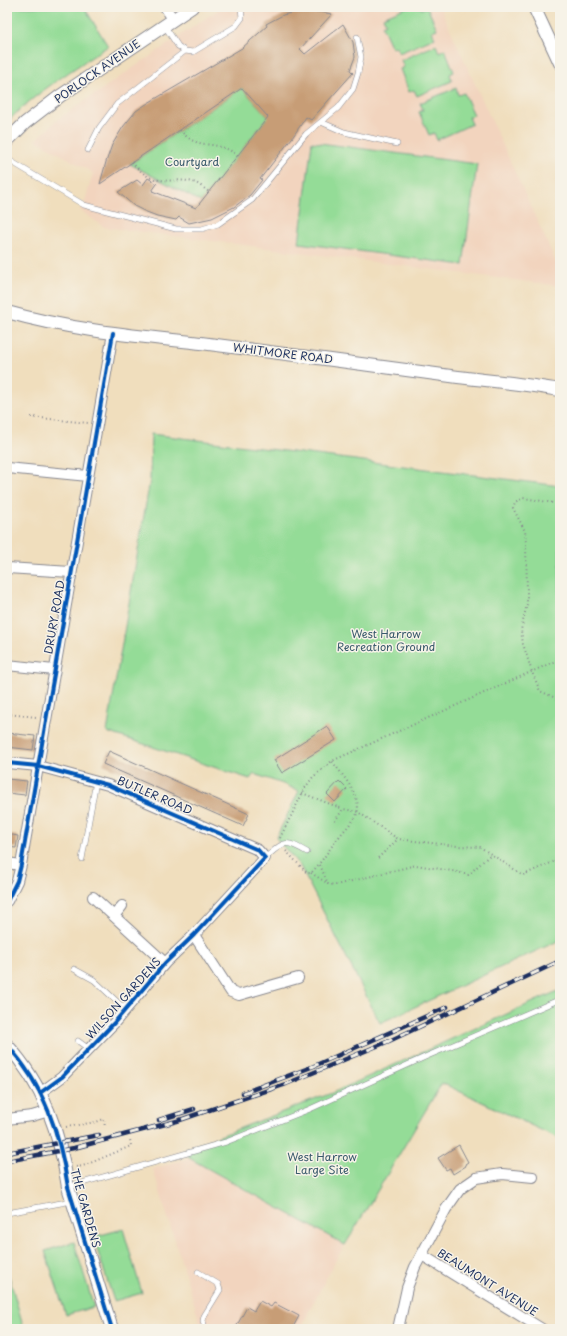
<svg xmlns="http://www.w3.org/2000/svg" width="567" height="1336" font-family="'Playpen Sans',sans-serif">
  <rect width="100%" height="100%" fill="#f7f3e8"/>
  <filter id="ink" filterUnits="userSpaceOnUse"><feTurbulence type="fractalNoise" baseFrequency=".025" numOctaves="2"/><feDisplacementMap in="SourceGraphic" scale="8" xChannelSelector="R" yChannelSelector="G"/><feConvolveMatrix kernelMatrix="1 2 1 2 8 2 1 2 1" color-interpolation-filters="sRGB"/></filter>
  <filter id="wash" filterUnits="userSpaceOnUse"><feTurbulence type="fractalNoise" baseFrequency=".012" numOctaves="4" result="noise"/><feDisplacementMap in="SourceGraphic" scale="16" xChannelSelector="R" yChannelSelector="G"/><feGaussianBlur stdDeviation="0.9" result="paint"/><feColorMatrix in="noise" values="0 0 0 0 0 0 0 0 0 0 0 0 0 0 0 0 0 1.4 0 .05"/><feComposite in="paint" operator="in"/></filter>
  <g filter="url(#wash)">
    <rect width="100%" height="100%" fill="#f0debd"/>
    <path fill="#f2d4be" d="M222 7H440L560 271V286L104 227 80 210 84 205 93 173 36 140 57 120Z
      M189 1158 345 1245 338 1256 309 1311 301 1329H202L153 1169Z"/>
    <path fill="#94dc97" stroke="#58867a" d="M7 7H84L108 46C73 70 36 92 7 122Z
      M407 7H421V9L427 7 437 29 432 31 435 38 399 53 397 47 392 48 382 26 386 24 383 17Z
      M436 45 439 52 445 49 454 72 450 74 452 81 417 96 414 90 409 92 400 69 404 67 401 60Z
      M242 88 268 117 201 202 130 164Z
      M456 88 458 95 464 93 474 115 469 117 472 124 437 140 434 133 429 135 419 112 423 110 420 103Z
      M312 142 477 164 463 265 299 243Z
      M151 434 560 486V940L380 1023 300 866 276 838 299 791 283 784 254 774 250 779 107 732 150 480Z
      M560 990V1139L442 1083 345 1245 189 1158 186 1149 332 1093Z
      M123 1229 142 1293 114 1301 93 1237Z
      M74 1242 94 1307 66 1315 45 1251Z
      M7 1269 24 1329H7Z"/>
    <g id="blocks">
      <path fill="#c79d76" d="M303 10 320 12 332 14 300 49 305 54 343 24 353 42 355 57 350 70 353 73 311 120 306 117 292 138 260 179 262 180 250 195 234 207 212 218 189 223 179 217 176 220 157 216 144 211 134 206 118 192 137 180 143 185 148 178 157 184 152 191 196 208 268 117 242 88 100 184 106 162 112 145 123 127 136 111 148 103 242 48 267 26 266 24 283 15Z
        M327 726 336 740 282 773 274 760Z
        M7 733 35 736 33 750 7 747Z
        M109 751 249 814 243 826 103 764Z
        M7 779 27 781 25 795 7 793Z
        M339 781 347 789 335 802 327 794Z
        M7 834 18 836 16 848 7 847Z
        M459 1145 468 1162 465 1164 466 1166 453 1174 450 1168 446 1170 438 1158Z
        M260 1301 271 1307 274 1303 299 1316 292 1329H235L247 1307 254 1311Z"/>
    </g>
  </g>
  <g filter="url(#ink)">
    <use href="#blocks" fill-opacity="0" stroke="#86868e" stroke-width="1"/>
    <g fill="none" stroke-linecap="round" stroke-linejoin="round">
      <defs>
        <path id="service" d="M164 25 178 46 185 51 193 52 236 26 242 18 241 7
          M321 122 344 132 397 144
          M88 150 99 128 117 104 185 51
          M7 159 84 205 176 229H202L218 224 252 200 306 134 338 108 353 89 358 73 361 57 357 37
          M265 858C285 841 284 839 307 852
          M82 859 96 781
          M74 969 94 980 126 1010
          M78 1041 89 1049
          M68 1187 226 1142 310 1109 425 1057 556 1001H560
          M7 1213 72 1201
          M198 1272 218 1284 220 1290 204 1316 203 1321 205 1329"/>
        <path id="minor" d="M165 7 173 19
          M7 468 88 476
          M7 568 71 572
          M7 665 54 670
          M7 763 38 766 108 785 258 850 265 858 194 935 165 963 114 1023 62 1077 40 1093
          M7 863 21 865
          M93 897 165 963
          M7 901 17 881 21 865 113 333
          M114 916 122 906
          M194 935 231 992 239 995 298 978
          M7 1119 32 1116 49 1111
          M422 1255 542 1329
          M398 1329 407 1288 415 1267 446 1209 460 1189 476 1178 502 1174 533 1177"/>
        <path id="tertiary" d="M534 7 560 63
          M7 141 25 123 60 96 192 7
          M7 312C70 330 136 336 201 343 287 354 372 365 458 377 492 381 526 384 560 390
          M7 1045C44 1085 60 1134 68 1187L112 1329"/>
      </defs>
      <use href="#service" stroke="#86868e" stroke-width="6"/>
      <use href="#minor" stroke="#86868e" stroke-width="12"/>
      <use href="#tertiary" stroke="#86868e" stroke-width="14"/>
      <path stroke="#86868e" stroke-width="2" stroke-dasharray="1 3" stroke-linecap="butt" d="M180 130C196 149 208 141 227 149 230 150 234 153 238 156
        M132 162C137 168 142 173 149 177 163 184 181 177 196 183 200 185 205 189 209 192
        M31 417 88 423
        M560 504 530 499 523 498 515 502 513 508 525 531 526 543 527 593V604L521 630 523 644 532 672 540 691 560 700
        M7 714 37 717
        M302 793 343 809
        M335 821 343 809 358 812 398 839 457 846 480 847 523 875 560 859
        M280 838 305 788 313 777 332 761 560 659
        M286 851 307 873H311C322 862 329 849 339 837 344 830 350 825 355 818 366 800 342 775 332 761
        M378 858 398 839
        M320 865 328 884 336 885 416 865 458 872 468 875 491 854
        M311 873 327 883
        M66 1127 96 1122 104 1119 105 1128
        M76 1167 83 1166 131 1146 130 1139"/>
      <use href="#service" stroke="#fff" stroke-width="5"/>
      <use href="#minor" stroke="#fff" stroke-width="10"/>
      <use href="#tertiary" stroke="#fff" stroke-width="12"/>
      <defs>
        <path id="rail" d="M243 1093 314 1066 447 1007
          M159 1120 194 1109
          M7 1153 99 1135
          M7 1161 74 1148 177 1121 286 1084 389 1041 560 961"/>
      </defs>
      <use href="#rail" stroke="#1b2f5e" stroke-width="4.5"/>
      <use href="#rail" stroke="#f7f3e8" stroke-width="3" stroke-dasharray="9" stroke-linecap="butt"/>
      <defs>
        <path id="cycleway" d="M7 763 38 766 108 785 258 850 265 858 194 935 165 963 114 1023 62 1077 40 1093
          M7 901 17 881 21 865 113 333
          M7 1045C44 1085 60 1134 68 1187L112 1329"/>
      </defs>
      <use href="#cycleway" stroke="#f7f3e8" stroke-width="6"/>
      <use href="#cycleway" stroke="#0057b8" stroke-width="4"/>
    </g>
  </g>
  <g text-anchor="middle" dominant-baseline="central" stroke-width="3" stroke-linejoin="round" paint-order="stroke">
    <g font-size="11" fill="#1b2f5e" stroke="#f7f3e8">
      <text transform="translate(97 71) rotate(-35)">PORLOCK AVENUE</text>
      <text transform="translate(283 353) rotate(7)">WHITMORE ROAD</text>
      <text transform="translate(54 617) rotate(-80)">DRURY ROAD</text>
      <text transform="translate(155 795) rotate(23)">BUTLER ROAD</text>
      <text transform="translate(123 998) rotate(-48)">WILSON GARDENS</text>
      <text transform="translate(86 1208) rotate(74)">THE GARDENS</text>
      <text transform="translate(488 1282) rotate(32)">BEAUMONT AVENUE</text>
    </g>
    <g font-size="11" fill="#395a6c" stroke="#f7f3e8">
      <text x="192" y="161">Courtyard</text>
      <text x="386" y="633">West Harrow<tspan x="386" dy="13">Recreation Ground</tspan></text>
      <text x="322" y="1156">West Harrow<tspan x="322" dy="13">Large Site</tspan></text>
    </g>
  </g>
  <rect width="567" height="1336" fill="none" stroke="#f7f3e8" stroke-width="24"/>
</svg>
